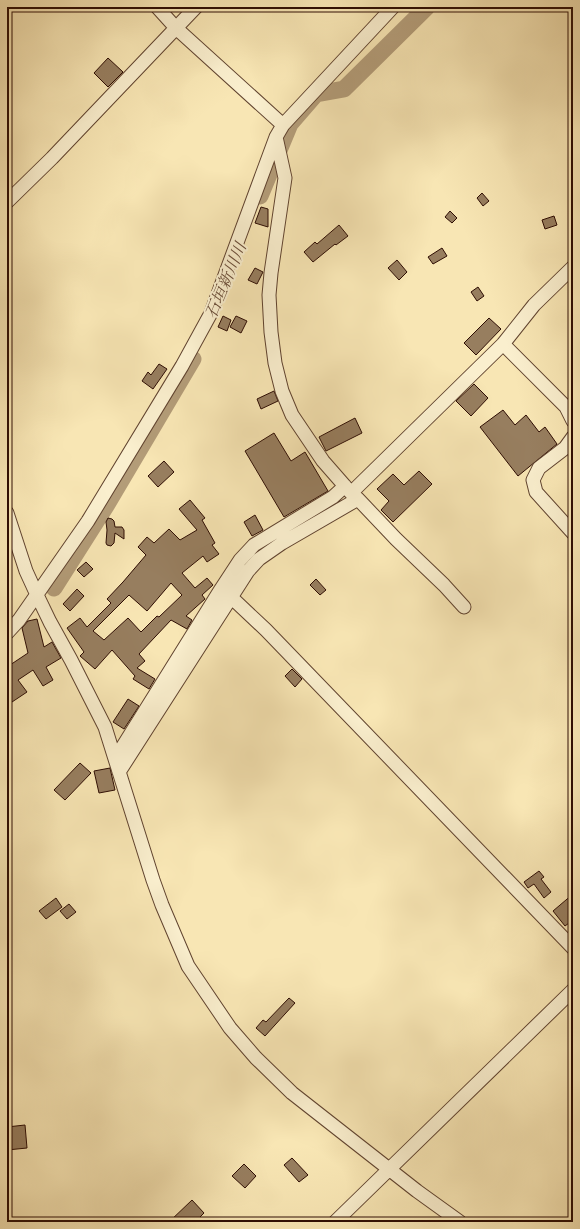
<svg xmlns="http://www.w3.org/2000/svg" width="580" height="1229" font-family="'Old Standard TT','Noto Serif JP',serif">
  <rect width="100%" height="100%" fill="#f8e6b4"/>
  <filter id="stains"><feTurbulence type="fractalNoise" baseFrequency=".005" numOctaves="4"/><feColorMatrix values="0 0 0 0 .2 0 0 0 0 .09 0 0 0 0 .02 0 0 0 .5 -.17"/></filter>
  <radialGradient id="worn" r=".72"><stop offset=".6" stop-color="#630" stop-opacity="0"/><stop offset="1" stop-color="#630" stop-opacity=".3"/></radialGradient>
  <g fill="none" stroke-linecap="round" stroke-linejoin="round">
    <path stroke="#b39c78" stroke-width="17" d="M260 196 290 124 316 94 344 89 427 7
      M54 588 106 506 193 359"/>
  </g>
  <path fill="#977e5f" stroke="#2e0d03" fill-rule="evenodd" d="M108 58 123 72 108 87 94 73Z
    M482 193 489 201 483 206 477 198Z
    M261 207 268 209V227L255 223Z
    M450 211 457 218 452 223 445 217Z
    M554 216 557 225 545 229 542 220Z
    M339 225 348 236 336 245 335 244 313 262 304 252 315 242 317 244Z
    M442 248 447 256 433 264 428 257Z
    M397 260 407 272 399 280 388 268Z
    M255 268 263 272 257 284 248 280Z
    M478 287 484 296 477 301 471 292Z
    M223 316 231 320 227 331 218 327Z
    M236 316 247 321 241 333 230 327Z
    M489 318 501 329 476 355 464 343Z
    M159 364 167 369 153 389 142 381 148 372 151 375Z
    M474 384 488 398 471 416 456 401Z
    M274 391 278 401 261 409 257 399Z
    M503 410 515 425 526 415 539 432 545 427 557 444 518 476 480 427Z
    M355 418 362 433 326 451 319 437Z
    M274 433 291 461 305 452 328 491 284 517 245 451Z
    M164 461 174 472 158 487 148 476Z
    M419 471 432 484 393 522 381 510 389 501 377 489 393 474 404 485Z
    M190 500 205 518 202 520 215 543 212 545 219 554 207 562 203 556 182 573 195 588 207 578 213 585 202 595 205 599 186 616 192 620 187 629 171 620 139 654 145 661 137 668 155 679 149 689 133 679 135 676 112 650 95 669 80 656 84 652 67 628 80 618 87 627 111 603 107 599 123 582 146 555 138 547 147 537 154 543 169 529 180 540 197 530 179 509ZM171 583 182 595 159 617 157 616 141 632 128 618 104 640 93 631 129 595 147 611Z
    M255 515 263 530 252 536 244 522Z
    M108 518 112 519 114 521 115 527H122L124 530V539L115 533 114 543 111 546 107 545 106 543 107 530 106 522Z
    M86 562 93 569 84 577 77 570Z
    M316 579 326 590 320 595 310 585Z
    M77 589 84 596 70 611 63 604Z
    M37 619 44 647 52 642 61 658 46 667 53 680 43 686 33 670 18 680 27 692 12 702 7 695V667L28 653 22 628 28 621Z
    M292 669 302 679 295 687 285 676Z
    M128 699 139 706 124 729 113 722Z
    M80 763 91 773 65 800 54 790Z
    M110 768 115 790 99 793 94 771Z
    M539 871 544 877 541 879 551 892 544 898 534 884 528 888 524 882Z
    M573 894V920L565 926 553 911Z
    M56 898 62 907 46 919 39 911Z
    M69 904 76 912 67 919 60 911Z
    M289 998 295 1003 265 1036 256 1028 263 1020 266 1022Z
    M25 1125 27 1148 7 1150V1127Z
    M292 1158 308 1175 299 1182 284 1165Z
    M244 1164 256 1176 245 1188 232 1176Z
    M192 1200 204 1213 195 1222H169Z"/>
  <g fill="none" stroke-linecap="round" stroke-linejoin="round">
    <defs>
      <path id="minor" d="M157 7 176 28 283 125
        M276 137 285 178 271 273 269 295 271 332 275 363 282 391 292 415 323 461 351 493 358 499 396 539 444 585 464 607
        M7 202 52 158 196 7
        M503 344 566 407 573 421
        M573 437 565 448 539 468 533 480 536 492 573 533
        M351 493 503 344 534 305 573 267
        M7 513 26 571 37 595 50 622 71 660 105 727 153 880 162 905 188 966 230 1028 256 1058 292 1093 417 1191 460 1222
        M221 589 231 597 266 630 573 948
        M7 633 19 620 88 521 182 366 211 313 276 137 283 125 393 7
        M115 759 221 589 240 560 254 545 333 497 345 486
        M119 772 248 571 259 559 282 543 358 499
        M335 1222 573 990"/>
    </defs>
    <use href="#minor" stroke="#60432f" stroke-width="15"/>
    <use href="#minor" stroke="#faefce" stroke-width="13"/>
  </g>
  <g text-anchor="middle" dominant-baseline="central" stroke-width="4" stroke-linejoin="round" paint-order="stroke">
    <g font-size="16" font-style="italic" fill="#6a4d38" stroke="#faefce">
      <text transform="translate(227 281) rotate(-67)">石垣新川川</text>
    </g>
  </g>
  <rect width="580" height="1229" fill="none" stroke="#f8e6b4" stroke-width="24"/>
  <rect x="8" y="8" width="564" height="1213" fill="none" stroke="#2e0d03" stroke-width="2"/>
  <rect x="12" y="12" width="556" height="1205" fill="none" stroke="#2e0d03"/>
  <rect width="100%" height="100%" filter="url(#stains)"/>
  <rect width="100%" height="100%" fill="url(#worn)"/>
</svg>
